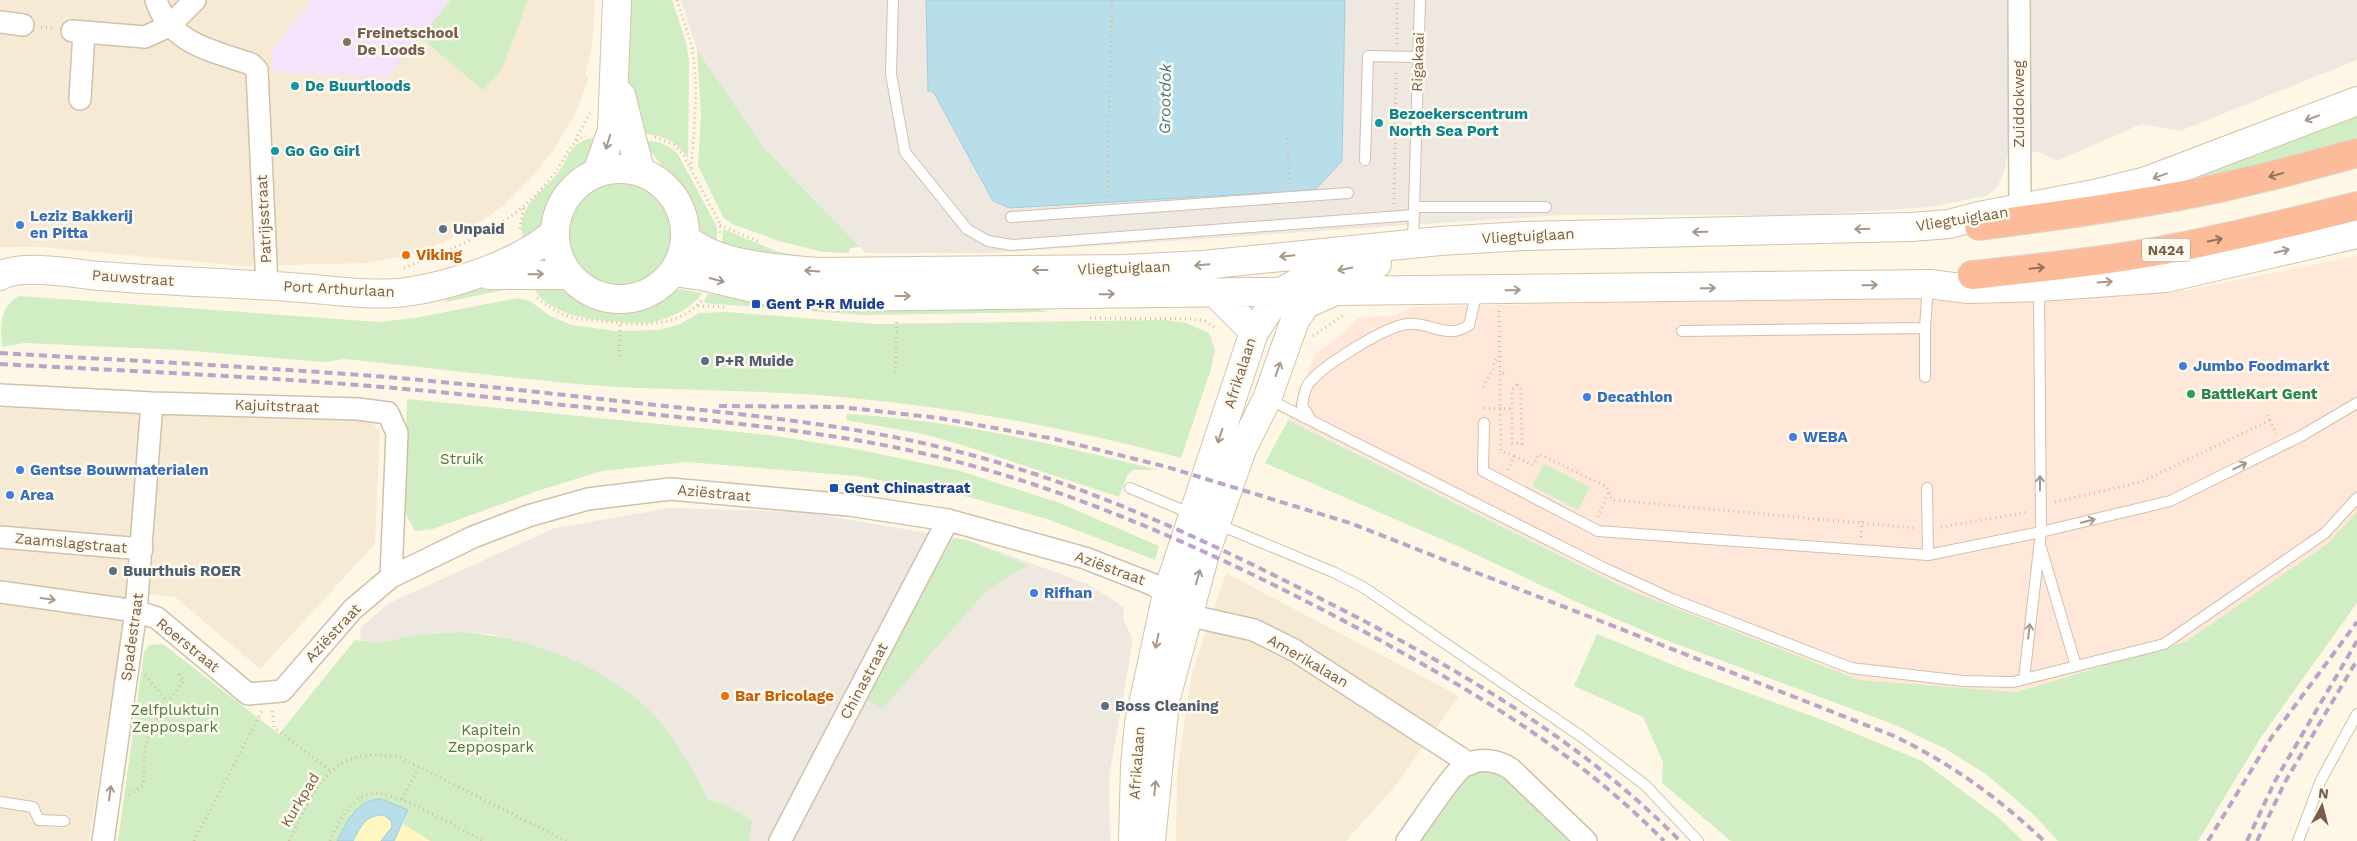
<svg xmlns="http://www.w3.org/2000/svg" width="2357" height="841" font-family="'Work Sans',sans-serif">
  <rect width="100%" height="100%" fill="#fef7e6"/>
  <path fill="#f6ead4" d="M0 0H595L592 47 585 75 589 77 576 112 553 151 536 173 503 206 469 229 429 249 411 255 366 263 244 266 41 247H0Z
    M0 408 370 420 380 431 375 544 260 669 175 597 128 592 89 841H0Z
    M1226 573 1459 696 1396 785 1346 841H1176L1177 773 1192 672Z"/>
  <path fill="#ffe8d9" d="M2357 256V512L2327 544 2185 642 2016 692 1859 680 1629 590 1288 420 1316 353 1342 334 1358 318 1395 315 1412 307 1948 295 2075 298 2187 290Z"/>
  <path fill="#eee8e0" d="M681 0H926L928 91H933L993 201 1013 209 1107 201 1315 190 1342 161 1345 0H2357V60L2180 131 2141 124 2057 161 2040 152H2008L2004 172 1996 189 1986 196 1931 207 1805 215H1561L990 253H866L764 148 697 50Z
    M670 508 805 512 967 540 1088 584 1124 607 1123 619 1133 640 1109 777 1110 841H750L752 821 731 807 708 799 693 772 654 716 618 686 579 664 537 646 490 634 461 632 413 635 381 643 367 642 360 639 361 628 387 604 555 528Z"/>
  <path fill="#f4e3fb" d="M312 0H451L387 78 272 72V50Z"/>
  <path fill="#d0edc3" d="M451 0H528L502 69 483 90 420 37 387 78Z
    M631 0H672L686 42 689 61 688 158C675 139 660 135 638 133L625 73 627 6 631 5Z
    M697 50 764 148 860 247 850 248 849 253 823 252 779 241 732 224 723 217 698 166 701 115Z
    M2357 107V139L2264 164 2116 199Z
    M599 137 591 161 572 171 557 187 548 203 541 231 525 246C521 234 520 223 525 212 532 196 548 186 558 173 564 165 568 154 574 147 581 140 591 138 599 137Z
    M641 140C657 141 666 143 678 154L717 227V243L699 231 689 203 682 190Z
    M564 233a55 55 0 1 1 110 0a55 55 0 1 1-110 0Z
    M723 229 776 251 823 261 775 257 722 245Z
    M519 281 520 290H504L446 302 448 293Z
    M533 281 559 284 591 304 620 309 647 304 670 291 681 289 702 293C693 308 671 318 653 322 638 325 592 320 576 316 564 313 547 305 539 296 535 292 534 286 533 281Z
    M708 294 771 302 1027 305 1048 312 863 315 703 303Z
    M19 296 379 322 415 318 518 298 530 301 550 316 572 325 616 331 659 330 680 324 699 313 728 312 874 324 1164 320 1186 323 1209 333 1215 349 1211 369 1181 458C1062 426 942 405 818 395 738 389 657 391 577 384 500 377 423 367 345 359L324 362 180 350 24 343 2 347C0 326 0 306 19 296Z
    M407 399 770 435 856 449 960 471 1057 502 1159 546 1155 560 1047 519 969 497 857 476 687 462 602 471 540 490 433 529 415 531 405 513Z
    M847 414C952 420 1056 444 1158 470H1133L1127 476 1119 497 959 444 923 434 846 420Z
    M1288 420 1629 590 1859 680 2016 692 2185 642 2327 544 2357 512V603L2261 737 2198 841H2058L2034 815 1987 775 1946 749 1893 724 1663 639 1579 603 1462 548 1265 463Z
    M1544 464 1590 487 1578 510 1532 486Z
    M954 538 967 540 1027 565 988 589 882 709 867 699 920 594Z
    M461 632C530 637 604 665 654 715 676 738 693 770 708 799L731 807 752 821 750 841H430L403 824 408 810 352 813 337 841H118L144 652 149 645 163 644 279 734 355 640 381 643 413 635Z
    M1597 634 1683 669 1825 721 1922 761 1999 818 2023 841H1731L1662 783 1663 762 1643 717 1574 686Z
    M1500 768 1576 841H1417L1469 772Z"/>
  <path fill="#fff7bf" d="M374 815H384C395 824 391 832 381 841H353L364 821Z
    M403 824 430 841H394Z"/>
  <path fill="#b8deea" stroke="#9ecddc" d="M926 0H1345L1342 161 1315 190 1010 208 993 201 933 91H928Z
    M381 799 408 810 394 841H381L392 827 391 821 384 815C365 815 361 826 353 841H337C348 821 355 800 381 799Z"/>
  <g fill="none" stroke-linecap="round" stroke-linejoin="round">
    <defs>
      <path id="lane" d="M893 0 891 74 905 152 967 229 988 241 1012 245 1414 215
        M1365 160 1368 56 1418 57
        M1414 207H1546
        M1011 217 1348 193
        M1413 243 1420 0
        M1925 328 1928 284
        M1682 331 1925 328V377
        M1268 399 1604 568 1672 599 1851 668 1963 681 2013 682 2164 644 2325 533 2357 498
        M1311 420 1302 405C1304 397 1304 389 1309 383 1322 366 1386 326 1407 324 1430 321 1447 341 1469 325L1477 291
        M1484 423 1483 471 1598 531 1928 555 2041 532 2170 501 2301 436 2357 403
        M1130 488 1192 514
        M1927 488 1928 555
        M1217 524 1333 572 1363 587 1582 737 1645 785 1698 841
        M2041 548 2076 666
        M2024 679 2041 532 2039 288
        M0 802 33 807 39 820 64 821
        M2298 841 2321 780 2357 714"/>
      <path id="street" d="M156 0C169 43 213 51 251 64L257 70 267 286
        M2019 0 2020 209
        M0 22 23 25
        M72 31 145 37 169 26 195 0
        M80 99 84 32
        M0 395 152 403 358 409 388 413 397 433 391 577
        M0 537 142 549
        M0 592 136 611 157 618 248 694 282 691 353 609 391 577 473 537 528 516 588 499 670 489 849 505 948 520 1085 558 1154 585 1167 594
        M1187 615 1254 630 1294 650 1470 764
        M103 841 136 611 152 403
        M780 841 948 520
        M1407 841C1417 828 1453 772 1464 766 1479 757 1498 760 1511 769L1586 841"/>
      <path id="secondary" d="M621 95 640 171
        M555 234a65 65 0 1 1 130 0a65 65 0 1 1-130 0Z
        M598 170 612 130 617 0
        M687 239C718 266 779 269 819 272L1126 269 1203 265 1440 241 1523 236 1911 227 1949 224 1979 216 2094 194 2146 181 2357 101
        M673 272 702 276 761 290 837 297 1929 284 1969 289 2039 287 2166 278 2357 234
        M489 275H569
        M0 276C21 263 75 274 100 276 163 281 226 283 289 287 325 289 370 297 406 292 450 286 522 263 555 232
        M1214 292 1254 332
        M1133 841 1135 766 1139 723 1167 594 1254 332 1281 292 1300 281 1318 274 1377 264
        M1151 841 1165 701 1205 554 1242 449 1267 399 1295 320 1306 304 1331 293"/>
      <path id="highway" d="M1979 226C2055 216 2130 206 2205 191 2256 180 2307 167 2357 153
        M1972 275C2036 268 2100 262 2164 250 2229 238 2293 222 2357 206"/>
    </defs>
    <use href="#lane" stroke="#d1c0aa" stroke-width="12"/>
    <use href="#street" stroke="#d1c0aa" stroke-width="24"/>
    <use href="#secondary" stroke="#d7c2aa" stroke-width="30"/>
    <use href="#highway" stroke="#dcd5cf" stroke-width="30"/>
    <path stroke="#dbbc9e" stroke-width="3" stroke-dasharray="1 4" stroke-linecap="butt" d="M677 0C682 16 688 32 692 48 699 87 694 129 691 168
      M41 27 55 29
      M1397 44V0
      M655 137 674 145 683 154 720 224V233
      M1287 138 1290 185
      M575 140 590 113
      M1107 197 1112 0
      M1394 204 1396 70
      M720 225 760 242
      M520 229 524 206
      M404 268C446 251 488 236 523 207 535 197 548 182 557 170 565 159 572 139 586 136
      M537 298C548 306 558 313 571 317 580 320 591 320 601 321 634 325 680 330 702 299
      M698 306 727 307
      M1499 311 1500 373
      M1090 318 1189 319 1205 321 1216 328
      M1313 336 1345 314
      M619 356 620 324
      M895 373 897 319
      M1518 384 1521 390 1522 444 1512 443V390Z
      M1483 387 1493 369 1494 362 1499 356
      M1484 408 1512 409
      M2268 415 2276 434
      M1514 456 1533 465 1539 454 1607 487 1612 500 1915 528
      M1508 470 1514 456 1501 451 1500 373H1508
      M2055 502 2141 482 2270 420
      M1598 517 1608 493
      M1941 527 2029 512
      M1861 537 1862 518
      M145 675 167 701
      M272 711 274 727 331 771
      M129 795 143 785C145 773 143 761 145 750 150 723 168 701 184 681L179 674
      M402 799 419 767
      M194 841 262 711
      M289 841C307 806 323 759 368 755 378 754 389 756 399 757L566 841
      M330 841C339 823 349 798 371 794 396 789 459 829 483 841"/>
    <use href="#lane" stroke="#fff" stroke-width="10"/>
    <use href="#street" stroke="#fff" stroke-width="21"/>
    <use href="#secondary" stroke="#fff" stroke-width="28"/>
    <use href="#highway" stroke="#fdbc99" stroke-width="28"/>
    <path stroke="#bba3c9" stroke-width="4" stroke-dasharray="8 5" stroke-linecap="butt" d="M0 353C120 360 240 366 360 375 443 381 527 391 610 400 733 414 855 423 975 456 1111 493 1239 556 1364 621 1478 681 1589 748 1680 841
      M0 364C127 371 255 376 382 387 456 393 530 402 604 409 719 422 835 431 947 459 1096 497 1239 564 1374 637 1478 694 1580 755 1664 841
      M719 406 841 407 939 418 1055 439 1167 467 1350 523 1894 736C1950 763 1999 798 2044 841
      M2208 841 2271 738 2357 622
      M2247 841 2275 781 2357 641
      M2257 841 2285 782 2357 660"/>
  </g>
  <defs><path id="oneway-shaft" d="M-6 0H5M1.5-3L5.5 0L1.5 3" fill="none" stroke-width="1.6" stroke-linecap="round" stroke-linejoin="round" transform="scale(1.25)"/></defs>
  <g stroke="#a99788">
    <use href="#oneway-shaft" transform="translate(2312 118) rotate(159)"/>
    <use href="#oneway-shaft" transform="translate(608 142) rotate(107)"/>
    <use href="#oneway-shaft" transform="translate(2160 176) rotate(160)"/>
    <use href="#oneway-shaft" transform="translate(1862 229) rotate(178)"/>
    <use href="#oneway-shaft" transform="translate(1700 232) rotate(179)"/>
    <use href="#oneway-shaft" transform="translate(2282 251) rotate(-13)"/>
    <use href="#oneway-shaft" transform="translate(1287 256) rotate(174)"/>
    <use href="#oneway-shaft" transform="translate(1202 265) rotate(175)"/>
    <use href="#oneway-shaft" transform="translate(1345 269) rotate(169)"/>
    <use href="#oneway-shaft" transform="translate(1040 270) rotate(180)"/>
    <use href="#oneway-shaft" transform="translate(812 271) rotate(-176)"/>
    <use href="#oneway-shaft" transform="translate(536 274) rotate(-1)"/>
    <use href="#oneway-shaft" transform="translate(717 280) rotate(16)"/>
    <use href="#oneway-shaft" transform="translate(2105 282) rotate(-4)"/>
    <use href="#oneway-shaft" transform="translate(1870 285) rotate(-1)"/>
    <use href="#oneway-shaft" transform="translate(1708 288) rotate(-1)"/>
    <use href="#oneway-shaft" transform="translate(1513 290) rotate(-1)"/>
    <use href="#oneway-shaft" transform="translate(1107 294) rotate(-1)"/>
    <use href="#oneway-shaft" transform="translate(903 296)"/>
    <use href="#oneway-shaft" transform="translate(1278 369) rotate(-71)"/>
    <use href="#oneway-shaft" transform="translate(1220 436) rotate(108)"/>
    <use href="#oneway-shaft" transform="translate(2240 466) rotate(-26)"/>
    <use href="#oneway-shaft" transform="translate(2040 483) rotate(-90)"/>
    <use href="#oneway-shaft" transform="translate(2088 521) rotate(-14)"/>
    <use href="#oneway-shaft" transform="translate(1198 577) rotate(-74)"/>
    <use href="#oneway-shaft" transform="translate(48 599) rotate(8)"/>
    <use href="#oneway-shaft" transform="translate(2029 631) rotate(-83)"/>
    <use href="#oneway-shaft" transform="translate(1157 641) rotate(102)"/>
    <use href="#oneway-shaft" transform="translate(1155 788) rotate(-84)"/>
    <use href="#oneway-shaft" transform="translate(110 793) rotate(-82)"/>
  </g>
  <g stroke="#947258">
    <use href="#oneway-shaft" transform="translate(2276 175) rotate(165)"/>
    <use href="#oneway-shaft" transform="translate(2215 240) rotate(-12)"/>
    <use href="#oneway-shaft" transform="translate(2037 268) rotate(-6)"/>
  </g>
  <circle fill="#8d6e63" stroke="#fffaee" stroke-width="2" cx="347" cy="42" r="5"/>
  <g fill="#0f9aa8" stroke="#fffaee" stroke-width="2">
    <circle cx="295" cy="86" r="5"/>
    <circle cx="1379" cy="123" r="5"/>
    <circle cx="275" cy="151" r="5"/>
  </g>
  <g fill="#3f7fe0" stroke="#fffaee" stroke-width="2">
    <circle cx="20" cy="225" r="5"/>
    <circle cx="2183" cy="366" r="5"/>
    <circle cx="1587" cy="397" r="5"/>
    <circle cx="1793" cy="437" r="5"/>
    <circle cx="20" cy="470" r="5"/>
    <circle cx="10" cy="495" r="5"/>
    <circle cx="1034" cy="593" r="5"/>
  </g>
  <g fill="#5c6f8a" stroke="#fffaee" stroke-width="2">
    <circle cx="443" cy="229" r="5"/>
    <circle cx="705" cy="361" r="5"/>
    <circle cx="113" cy="571" r="5"/>
    <circle cx="1105" cy="706" r="5"/>
  </g>
  <g fill="#e8710a" stroke="#fffaee" stroke-width="2">
    <circle cx="406" cy="255" r="5"/>
    <circle cx="725" cy="696" r="5"/>
  </g>
  <g fill="#1a4fb4" stroke="#fffaee" stroke-width="2">
    <rect x="751" y="299" width="10" height="10" rx="2.5"/>
    <rect x="829" y="483" width="10" height="10" rx="2.5"/>
  </g>
  <circle fill="#2e9e5b" stroke="#fffaee" stroke-width="2" cx="2191" cy="394" r="5"/>
  <g text-anchor="middle" dominant-baseline="central" stroke-width="5" stroke-linejoin="round" paint-order="stroke">
    <rect fill="#fffaee" stroke="#a28e7a" stroke-width="1" x="2142" y="238.5" width="48" height="23" rx="4"/>
    <g font-size="14" font-weight="bold" fill="#7a5f48">
      <text x="2166" y="250">N424</text>
    </g>
    <g font-size="15" font-weight="bold" fill="#785e54" stroke="#fffaee" text-anchor="start">
      <text x="357" y="33">Freinetschool<tspan x="357" dy="17">De Loods</tspan></text>
    </g>
    <g font-size="15" fill="#7a5f48" stroke="#fffaee">
      <text transform="translate(1418 62) rotate(-88)">Rigakaai</text>
      <text transform="translate(2019 104) rotate(-90)">Zuiddokweg</text>
      <text transform="translate(264 219) rotate(-93)">Patrijsstraat</text>
      <text transform="translate(1962 219) rotate(-9)">Vliegtuiglaan</text>
      <text transform="translate(1528 236) rotate(-3)">Vliegtuiglaan</text>
      <text transform="translate(1124 268) rotate(-2)">Vliegtuiglaan</text>
      <text transform="translate(133 278) rotate(4)">Pauwstraat</text>
      <text transform="translate(339 289) rotate(3)">Port Arthurlaan</text>
      <text transform="translate(1240 373) rotate(-72)">Afrikalaan</text>
      <text transform="translate(277 406) rotate(2)">Kajuitstraat</text>
      <text transform="translate(714 493) rotate(5)">Aziëstraat</text>
      <text transform="translate(71 543) rotate(5)">Zaamslagstraat</text>
      <text transform="translate(1110 568) rotate(20)">Aziëstraat</text>
      <text transform="translate(333 633) rotate(-47)">Aziëstraat</text>
      <text transform="translate(132 637) rotate(-82)">Spadestraat</text>
      <text transform="translate(188 645) rotate(39)">Roerstraat</text>
      <text transform="translate(1308 661) rotate(30)">Amerikalaan</text>
      <text transform="translate(864 681) rotate(-62)">Chinastraat</text>
      <text transform="translate(1137 763) rotate(-86)">Afrikalaan</text>
      <text transform="translate(300 800) rotate(-59)">Kurkpad</text>
    </g>
    <g font-size="15" font-weight="bold" fill="#0d838f" stroke="#fffaee" text-anchor="start">
      <text x="305" y="86">De Buurtloods</text>
      <text x="1389" y="114">Bezoekerscentrum<tspan x="1389" dy="17">North Sea Port</tspan></text>
      <text x="285" y="151">Go Go Girl</text>
    </g>
    <g font-size="15" font-weight="bold" fill="#366cbe" stroke="#fffaee" text-anchor="start">
      <text x="30" y="216">Leziz Bakkerij<tspan x="30" dy="17">en Pitta</tspan></text>
      <text x="2193" y="366">Jumbo Foodmarkt</text>
      <text x="1597" y="397">Decathlon</text>
      <text x="1803" y="437">WEBA</text>
      <text x="30" y="470">Gentse Bouwmaterialen</text>
      <text x="20" y="495">Area</text>
      <text x="1044" y="593">Rifhan</text>
    </g>
    <g font-size="15" font-weight="bold" fill="#4e5e75" stroke="#fffaee" text-anchor="start">
      <text x="453" y="229">Unpaid</text>
      <text x="715" y="361">P+R Muide</text>
      <text x="123" y="571">Buurthuis ROER</text>
      <text x="1115" y="706">Boss Cleaning</text>
    </g>
    <g font-size="15" font-weight="bold" fill="#c56008" stroke="#fffaee" text-anchor="start">
      <text x="416" y="255">Viking</text>
      <text x="735" y="696">Bar Bricolage</text>
    </g>
    <g font-size="15" font-weight="bold" fill="#164399" stroke="#fffaee" text-anchor="start">
      <text x="766" y="304">Gent P+R Muide</text>
      <text x="844" y="488">Gent Chinastraat</text>
    </g>
    <g font-size="15" font-weight="bold" fill="#27864d" stroke="#fffaee" text-anchor="start">
      <text x="2201" y="394">BattleKart Gent</text>
    </g>
    <g font-size="15" fill="#487a3c" stroke="#fffaee">
      <text x="462" y="459">Struik</text>
      <text x="175" y="710">Zelfpluktuin<tspan x="175" dy="17">Zeppospark</tspan></text>
      <text x="491" y="730">Kapitein<tspan x="491" dy="17">Zeppospark</tspan></text>
    </g>
    <g font-size="16" font-style="italic" fill="#407a8f" stroke="#fffaee">
      <text transform="translate(1165 99) rotate(-89)">Grootdok</text>
    </g>
  </g>
  <g transform="translate(2322 806) rotate(7)" stroke="#fffaee" stroke-width="4" paint-order="stroke">
  <path d="M0-4L9 19L0 12L-9 19Z" fill="#7a5f48"/>
  <text y="-8" font-size="14" font-weight="bold" text-anchor="middle" fill="#7a5f48">N</text>
  </g>
</svg>
